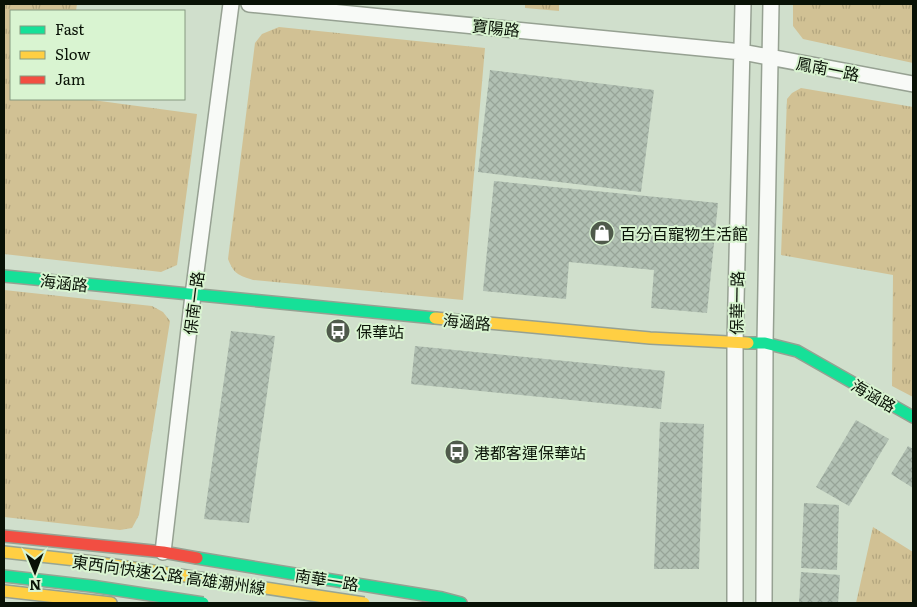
<svg xmlns="http://www.w3.org/2000/svg" width="917" height="607" font-family="Literata,'Noto Sans TC',serif">
  <defs>
    <pattern id="grass-tufts" width="24" height="20" patternUnits="userSpaceOnUse" patternTransform="scale(1.25)"><rect width="24" height="20" fill="#d1c194"/><path d="M3 7l-1-3M5 7V3M7 7l1-3M15 17l-1-3M17 17v-4M19 17l1-3" fill="none" stroke="#b2a57e"/></pattern>
    <pattern id="building-cross-hatch" width="8" height="8" patternUnits="userSpaceOnUse" patternTransform="scale(1.25)"><rect width="8" height="8" fill="#b1c0b3"/><path d="M0 0l8 8M0 8l8-8" fill="none" stroke="#97a498"/></pattern>
  </defs>
  <rect width="100%" height="100%" fill="#d0dfcc"/>
  <path fill="url(#grass-tufts)" d="M4 4H77L76 11H11V99H85L197 114 177 265 161 272 4 254Z
    M525 4H559V11L525 8Z
    M793 4H913V63L803 39 793 26Z
    M279 27 485 48 463 300 253 280C238 275 234 274 228 259L255 43 262 34Z
    M801 88 913 107V397L892 386 893 275 781 255 787 99 792 93Z
    M4 290 152 306 163 312 170 321 139 515 132 528 120 530 4 517Z
    M873 527 913 552V603H856Z"/>
  <path fill="url(#building-cross-hatch)" d="M490 70 654 90 641 192 478 172Z
    M494 181 718 203 707 313 651 308 654 270 569 262 566 299 483 291Z
    M231 331 275 336 249 523 204 519Z
    M415 346 665 371 661 409 411 384Z
    M856 420 889 439 849 506 816 487Z
    M660 422 704 424 699 569H654Z
    M908 446 913 449V488L891 474Z
    M804 503 839 505 837 570 801 568Z
    M801 572 840 575 838 603H799Z"/>
  <g fill="none" stroke-linecap="round" stroke-linejoin="round">
    <defs>
      <path id="street" d="M249 4 742 52 913 84
        M163 552 193 295 231 4
        M735 603V343L743 4
        M764 603 765 343 771 4"/>
      <path id="fast" d="M4 276 435 318
        M748 343H765L797 351 913 417
        M197 558 442 598 461 603"/>
      <path id="slow" d="M435 318 650 338 748 343
        M4 591 111 603"/>
      <path id="jam" d="M4 536 163 552 197 558"/>
    </defs>
    <use href="#street" stroke="#96a192" stroke-width="18"/>
    <use href="#fast" stroke="#96a192" stroke-width="14"/>
    <use href="#slow" stroke="#96a192" stroke-width="14"/>
    <use href="#jam" stroke="#96a192" stroke-width="14"/>
    <use href="#street" stroke="#f8faf7" stroke-width="15"/>
    <use href="#fast" stroke="#16e098" stroke-width="11"/>
    <use href="#slow" stroke="#ffcf43" stroke-width="11"/>
    <use href="#jam" stroke="#f24e42" stroke-width="11"/>
    <defs>
      <path id="fast-bridge" d="M4 576 91 586 203 603"/>
      <path id="slow-bridge" d="M4 552 94 562 364 603"/>
    </defs>
    <use href="#fast-bridge" stroke="#97a593" stroke-width="14" stroke-linecap="butt"/>
    <use href="#slow-bridge" stroke="#97a593" stroke-width="14" stroke-linecap="butt"/>
    <use href="#fast-bridge" stroke="#16e098" stroke-width="11"/>
    <use href="#slow-bridge" stroke="#ffcf43" stroke-width="11"/>
  </g>
  <defs>
    <symbol id="shop-disc" viewBox="-11 -11 22 22"><circle r="9.5" fill="#4f5a4b" stroke="#d9f4d1"/><path d="M-5-2.5h2.3a2.7 3.5 0 0 1 5.4 0H5L5.5 6h-11ZM-1.5-2.5h3a1.5 2.3 0 0 0-3 0Z" fill="#fff"/></symbol>
    <symbol id="bus-disc" viewBox="-11 -11 22 22"><circle r="9.5" fill="#4f5a4b" stroke="#d9f4d1"/><path d="M-5-6H5V4H4V6H2V4H-2V6H-4V4H-5ZM-3.5-4V0h7V-4ZM-3.5 1.2v1.5H-2V1.2ZM2 1.2v1.5H3.5V1.2Z" fill="#fff"/></symbol>
  </defs>
  <g fill-rule="evenodd">
    <use href="#shop-disc" x="588" y="219" width="28" height="28"/>
    <use href="#bus-disc" x="324" y="317" width="28" height="28"/>
    <use href="#bus-disc" x="443" y="438" width="28" height="28"/>
  </g>
  <g text-anchor="middle" dominant-baseline="central" stroke-width="4" stroke-linejoin="round" paint-order="stroke">
    <g font-size="16" fill="#091206" stroke="#d9f4d1">
      <text transform="translate(496 27) rotate(6)">寶陽路</text>
      <text transform="translate(828 68) rotate(11)">鳳南一路</text>
      <text transform="translate(64 282) rotate(6)">海涵路</text>
      <text transform="translate(193 303) rotate(-83)">保南一路</text>
      <text transform="translate(736 303) rotate(-89)">保華一路</text>
      <text transform="translate(467 321) rotate(5)">海涵路</text>
      <text transform="translate(874 395) rotate(30)">海涵路</text>
      <text transform="translate(169 574) rotate(8)">東西向快速公路 高雄潮州線</text>
      <text transform="translate(327 579) rotate(9)">南華一路</text>
    </g>
    <g font-size="16" fill="#091206" stroke="#d9f4d1" text-anchor="start">
      <text x="620" y="233">百分百寵物生活館</text>
      <text x="356" y="331">保華站</text>
      <text x="474" y="452">港都客運保華站</text>
    </g>
  </g>
  <rect width="917" height="607" fill="none" stroke="#091206" stroke-width="10"/>
  <rect x="10" y="10" width="175" height="90" fill="#d9f4d1" stroke="#869a80"/>
  <rect x="20" y="26" width="25" height="8" fill="#16e098" stroke="#869a80"/>
  <text x="55" y="35" font-size="15" fill="#091206">Fast</text>
  <rect x="20" y="51" width="25" height="8" fill="#ffcf43" stroke="#869a80"/>
  <text x="55" y="60" font-size="15" fill="#091206">Slow</text>
  <rect x="20" y="76" width="25" height="8" fill="#f24e42" stroke="#869a80"/>
  <text x="55" y="85" font-size="15" fill="#091206">Jam</text>
  <g transform="translate(35 572) rotate(179)" stroke="#d9f4d1" stroke-width="4" paint-order="stroke">
  <path d="M0-4L9 19L0 12L-9 19Z" fill="#091206"/>
  <text y="-8" font-size="14" font-weight="bold" text-anchor="middle" fill="#091206">N</text>
  </g>
</svg>
